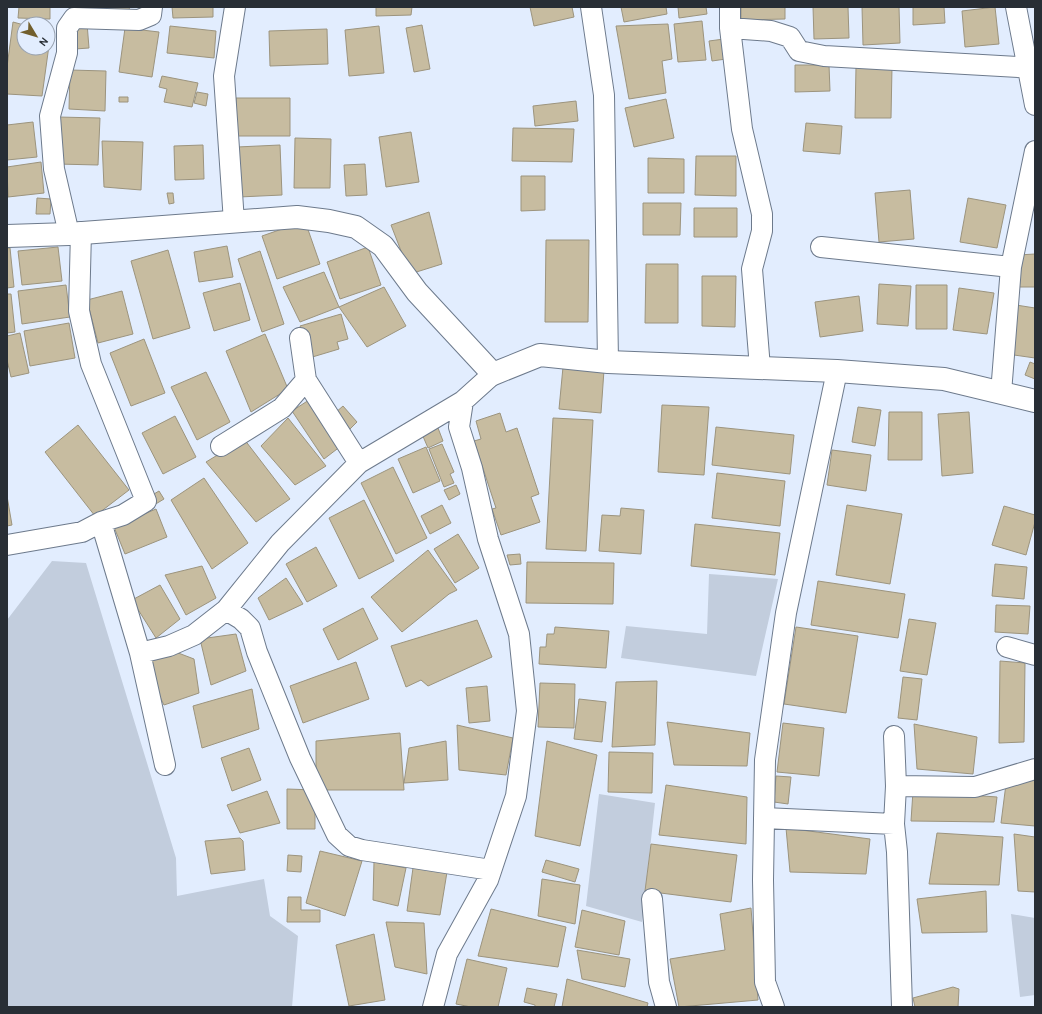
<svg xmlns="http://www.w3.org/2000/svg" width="1042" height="1014" font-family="Karla,sans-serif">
  <rect width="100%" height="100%" fill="#e2edfe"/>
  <path fill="#c2cddd" d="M52 561 86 563 176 858 177 896 264 879 270 916 298 936 292 1007H7V620Z
    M709 574 778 579 756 676 621 658 626 626 707 634Z
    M599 794 655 803 642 922 586 906Z
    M1011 914 1035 918V995L1020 997Z"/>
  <path fill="#c7bca0" stroke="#9c947e" d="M19 7H50V19L18 18Z
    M76 7H129L130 12 76 14Z
    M172 7H213V17L173 18Z
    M376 7H412L411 15 376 16Z
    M530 7H572L574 17 534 26Z
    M621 7H666L667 14 624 22Z
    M678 7H706L707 14 679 18Z
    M741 7H785V19L741 20Z
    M813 7H848L849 38 814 39Z
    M862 7H899L900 43 863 45Z
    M913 7H944L945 23 913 25Z
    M995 7 999 44 965 47 962 11Z
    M702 21 706 60 678 62 674 24Z
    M13 22 24 25V48H48V30L51 31 42 96 7 94V67Z
    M87 23 89 48 75 49 74 24Z
    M668 24 672 59 662 61 666 93 629 99 616 26Z
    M422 25 430 69 414 72 406 28Z
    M170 26 216 31 214 58 167 53Z
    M379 26 384 73 349 76 345 30Z
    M125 28 159 32 152 77 119 72Z
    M327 29 328 64 270 66 269 31Z
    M724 39 726 59 712 61 709 41Z
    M795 65H829L830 91 795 92Z
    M856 67H892L891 118H855Z
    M70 70 106 71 105 111 69 109Z
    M162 76 198 83 192 107 164 102 167 89 159 87Z
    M197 92 208 94 206 106 194 103Z
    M119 97H128V102H119Z
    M236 98H290V136H235Z
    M666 99 674 138 634 147 625 108Z
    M576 101 578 121 535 126 533 106Z
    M58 117 100 118 98 165 57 164Z
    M33 122 37 157 7 160V125Z
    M806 123 842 126 840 154 803 151Z
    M513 128 574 129 572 162 512 161Z
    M411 132 419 182 386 187 379 137Z
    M295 138 331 139 330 188H294Z
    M102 141 143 142 141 190 104 187Z
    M203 145 204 179 175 180 174 146Z
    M280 145 282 195 239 197 237 147Z
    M696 156H736V196L695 195Z
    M648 158 684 159V193H648Z
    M41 162 44 193 8 197 7 167Z
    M365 164 367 195 346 196 344 165Z
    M521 176H545V210L521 211Z
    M910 190 914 239 879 242 875 193Z
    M167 193H173L174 203 169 204Z
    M37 198 51 199 50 214H36Z
    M968 198 1006 205 997 248 960 242Z
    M643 203H681L680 235H643Z
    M694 208H737V237H694Z
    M429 212 442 264 410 274 391 225Z
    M305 221 320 264 277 279 262 236Z
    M546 240H589L588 322H545Z
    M227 246 233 277 199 282 194 252Z
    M58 247 62 281 22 285 18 251Z
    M368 247 381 285 340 299 327 262Z
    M7 248H10L14 287 7 288Z
    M168 250 190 328 153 339 131 261Z
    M260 251 284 324 262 332 238 259Z
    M1035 254V287H1016L1018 255Z
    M646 264H678V323H645Z
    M324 272 339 307 300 322 283 287Z
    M702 276H736L735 327 702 326Z
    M240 283 250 320 214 331 203 293Z
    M879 284 911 286 908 326 877 324Z
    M66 285 70 317 22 324 18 291Z
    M916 285H947V329H916Z
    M384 287 406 326 367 347 339 307Z
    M959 288 994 293 987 334 953 330Z
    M122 291 133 334 98 343 87 300Z
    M7 294H11L15 332 7 333Z
    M859 296 863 331 820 337 815 302Z
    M1016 305 1035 308V358L1007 354Z
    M341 314 348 339 337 342 339 349 309 358 300 326Z
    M69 323 75 358 30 366 24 331Z
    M20 333 29 373 11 377 7 360V336Z
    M265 334 288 389 251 412 226 351Z
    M144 339 165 393 131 406 110 353Z
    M1030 362 1035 364V379L1025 375Z
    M563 367 604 370 601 413 559 409Z
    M206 372 230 422 197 440 171 387Z
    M309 400 341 446 324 459 292 411Z
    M662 405 709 407 704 475 658 472Z
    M343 406 357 422 349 430 335 413Z
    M858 407 881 410 875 446 852 442Z
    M889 412H922V460H888Z
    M969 412 973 473 942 476 938 414Z
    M500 413 506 432 517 428 539 494 531 497 540 522 501 535 492 509 496 508 474 441 481 439 476 421Z
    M175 416 196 457 163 474 142 433Z
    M288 418 326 466 295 485 261 446Z
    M553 418 593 420 586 551 546 549Z
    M78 425 129 490 95 516 45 452Z
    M716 427 794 435 790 474 712 465Z
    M438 428 443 441 428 448 422 434Z
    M244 439 290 499 256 522 206 462Z
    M442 444 454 472 450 474 454 483 444 487 429 449Z
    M426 447 440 481 413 493 398 459Z
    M832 450 871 455 866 491 827 485Z
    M393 467 427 538 396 554 361 483Z
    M717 473 785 481 780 526 712 518Z
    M204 478 248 543 212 569 171 500Z
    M456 485 460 494 449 500 444 490Z
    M159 491 164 499 154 505 149 497Z
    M7 496 12 525 7 526Z
    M364 500 394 561 359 579 329 518Z
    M442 505 451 523 430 534 421 516Z
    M847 505 902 514 890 584 836 575Z
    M1004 506 1035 515V522L1026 555 992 545Z
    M621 508 644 510 641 554 599 551 602 515 620 516Z
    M156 509 167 537 125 554 114 527Z
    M695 524 780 533 775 575 691 566Z
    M458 534 479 568 455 583 434 549Z
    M316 547 337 586 307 602 286 564Z
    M428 550 457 590 449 594 402 632 371 597Z
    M520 554 521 564 510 565 507 555Z
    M527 562 614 563 613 604 526 603Z
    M995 564 1027 567 1024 599 992 596Z
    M202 566 216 598 186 615 165 575Z
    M286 578 303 604 269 620 258 598Z
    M818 581 905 594 898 638 811 625Z
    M160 585 180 619 156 638 132 600Z
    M996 605 1030 606 1028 634 995 632Z
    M363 608 378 639 338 660 323 629Z
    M909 619 936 623 927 675 900 671Z
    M477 620 492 657 428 686 421 680 406 687 391 646Z
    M555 627 609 631 606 668 539 664 540 647H546L547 634H554Z
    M796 627 858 636 846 713 784 704Z
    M236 634 246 671 211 685 200 639Z
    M173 651 194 659 199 693 164 705 143 663Z
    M1000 661 1025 663 1024 742 999 743Z
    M356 662 369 699 303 723 290 686Z
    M903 677 922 679 917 720 898 718Z
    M657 681 655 745 612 747 616 682Z
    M540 683 575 684 574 728 538 727Z
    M487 686 490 721 469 723 466 688Z
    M252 689 259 729 202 748 193 706Z
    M579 699 606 702 602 742 574 739Z
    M667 722 750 733 747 766 674 765Z
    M783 723 824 728 819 776 777 772Z
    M914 724 977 737 973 774 917 769Z
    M457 725 513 738 506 775 459 770Z
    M400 733 404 790H316V741Z
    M446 741 448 780 404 783 409 748Z
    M547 741 597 755 580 846 535 836Z
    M249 748 261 780 232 791 221 758Z
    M609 752 653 753 652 793 608 792Z
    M776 776 791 777 788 804 774 802Z
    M1020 778 1035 780V826L1001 823 1006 784Z
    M666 785 747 797 746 844 659 835Z
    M287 789 315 790V829H287Z
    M267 791 280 823 240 833 227 805Z
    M913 791 997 797 994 822 911 821Z
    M786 828 870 839 866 874 790 872Z
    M937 833 1003 837 999 885 929 884Z
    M1014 834 1035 837V892L1018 891Z
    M240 838 243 841 245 870 211 874 205 841Z
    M651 844 737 855 731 902 645 891Z
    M320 851 362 861 345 916 306 903Z
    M288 855 302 856 301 872 287 871Z
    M546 860 579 869 575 882 542 872Z
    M374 862 406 868 398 906 373 900Z
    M413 868 447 872 440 915 407 911Z
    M542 879 580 885 575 924 538 916Z
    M986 891 987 932 922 933 917 899Z
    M288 897H301V910H320V922H287Z
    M751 908 758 1000 679 1007 670 959 725 950 720 914Z
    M491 909 566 927 558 967 478 956Z
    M582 910 625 921 619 955 575 947Z
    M386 922 424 923 427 974 395 967Z
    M374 934 385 1000 349 1006 336 945Z
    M577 950 630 959 625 987 582 979Z
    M467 959 507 968 498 1007H471L456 1004Z
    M567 979 648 1003 647 1007H562Z
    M953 987 959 989 958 1007H915L913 998Z
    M527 988 557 994 554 1007H535V1005L524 1002Z"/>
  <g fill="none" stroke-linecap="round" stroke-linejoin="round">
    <defs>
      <path id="minor" d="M591 7 604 95 608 362
        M730 7V28L742 129 762 214V231L752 269 760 368
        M1016 7 1035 105
        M730 28 771 31 790 37 799 51 824 56 1035 68
        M234 222 224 76 235 7
        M69 234 54 169 50 116 67 53V28L74 18 139 20 151 15 152 7
        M821 247 1011 267
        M306 380 359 463
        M1001 393 1011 267 1035 151
        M221 446 282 408 306 380 300 338
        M101 522 140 653 165 765
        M7 545 82 532 101 522 123 515 146 501 91 364 79 311 81 232
        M226 610 241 619 250 628 257 652 300 758 337 835 349 846 362 850 491 870
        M1007 647 1035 655
        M140 653 169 646 194 635 226 610 280 543 359 463 463 401
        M894 736 896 786 894 824 897 852 902 1007
        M896 786 975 787 1035 769
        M764 818 894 824
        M652 899 659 982 666 1007
        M433 1007 447 954 488 880 516 796 527 711 519 634 488 539 472 468 459 427 463 401 493 374
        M774 1007 765 982 763 880 765 760 786 613 837 371"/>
      <path id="tertiary" d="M7 236 69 234 297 217 329 221 356 227 383 246 417 292 493 374 540 355 608 362 837 371 944 379 1035 401"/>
    </defs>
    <use href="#minor" stroke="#6d7a8c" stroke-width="22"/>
    <use href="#tertiary" stroke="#6d7a8c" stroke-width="24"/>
    <use href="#minor" stroke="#fff" stroke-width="20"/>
    <use href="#tertiary" stroke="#fff" stroke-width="22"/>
  </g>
  <rect width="1042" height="1014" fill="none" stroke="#282e35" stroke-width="16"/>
  <g transform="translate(36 36) rotate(128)"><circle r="19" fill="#e2edfe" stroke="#98a1ae"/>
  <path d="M0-3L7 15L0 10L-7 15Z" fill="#725f2d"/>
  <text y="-6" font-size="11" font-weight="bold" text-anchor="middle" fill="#282e35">N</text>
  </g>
</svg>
